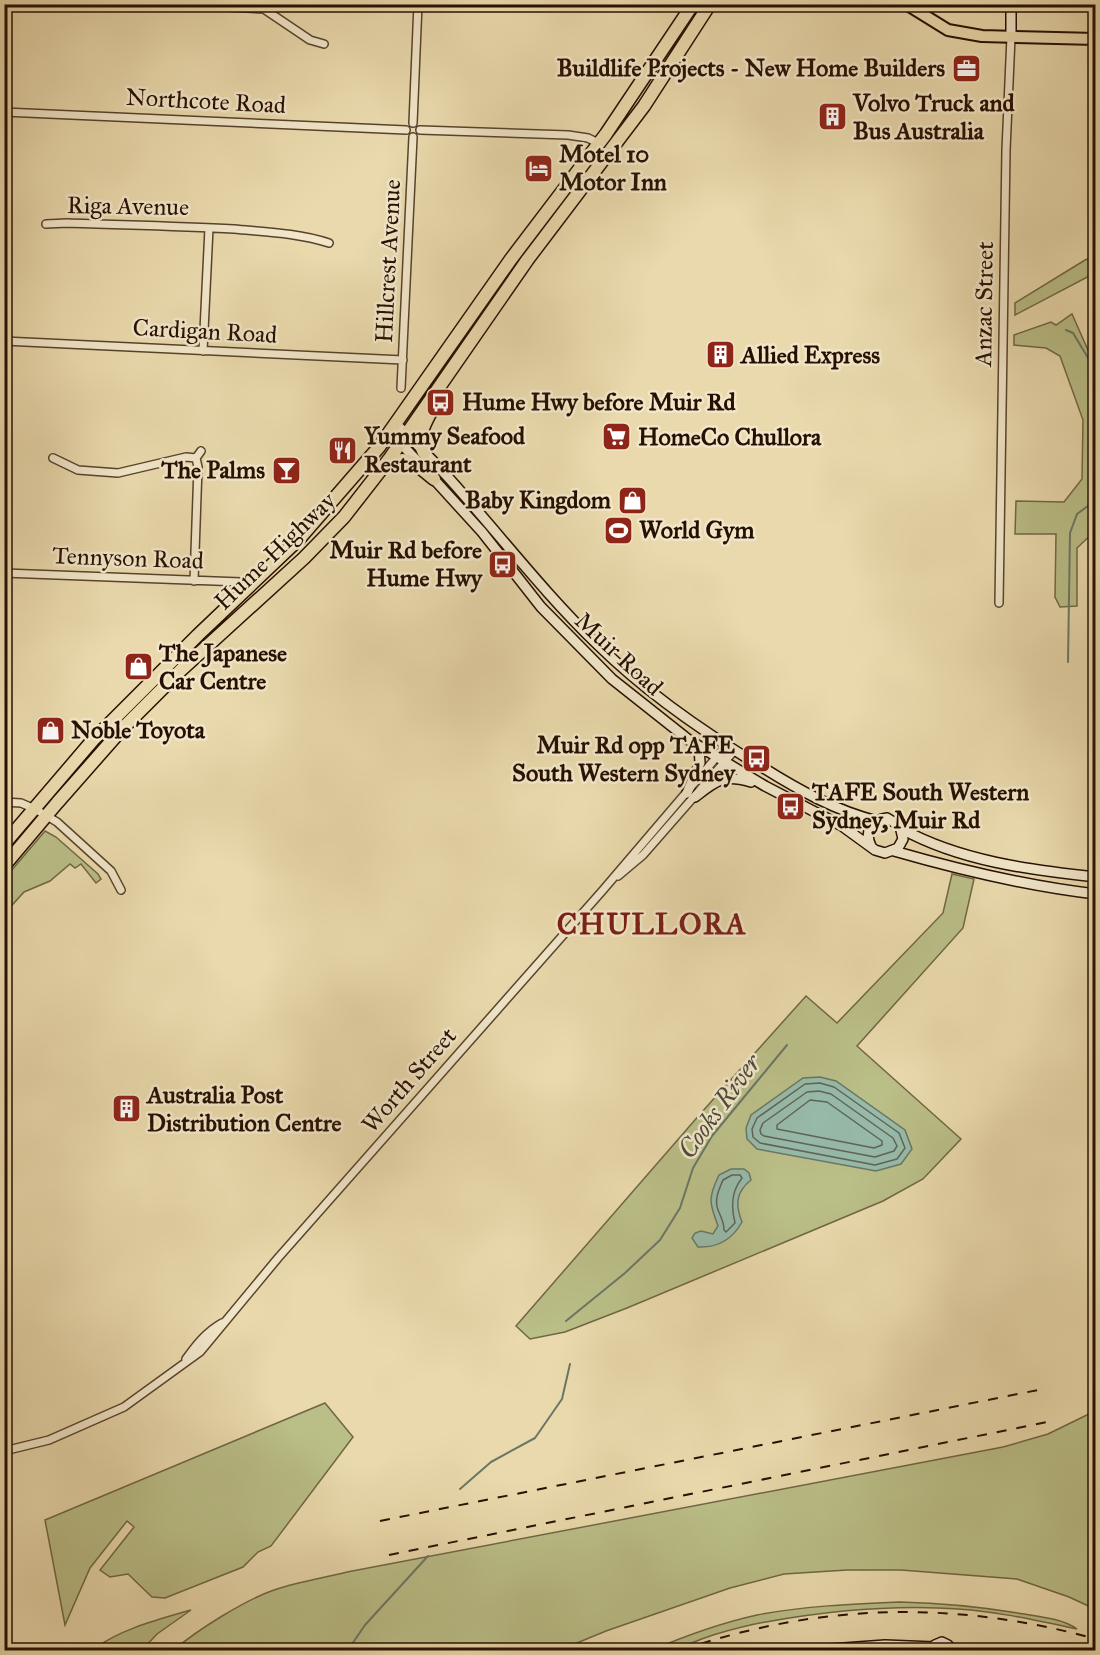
<svg xmlns="http://www.w3.org/2000/svg" width="1100" height="1655" font-family="'IM FELL Great Primer',serif">
  <rect width="100%" height="100%" fill="#e9d9ac"/>
  <filter id="stains"><feTurbulence type="fractalNoise" baseFrequency=".00333" numOctaves="4"/><feColorMatrix values="0 0 0 0 .2 0 0 0 0 .09 0 0 0 0 .02 0 0 0 .5 -.17"/></filter>
  <radialGradient id="worn" r=".72"><stop offset=".6" stop-color="#630" stop-opacity="0"/><stop offset="1" stop-color="#630" stop-opacity=".3"/></radialGradient>
  <path fill="#babe87" stroke="#706644" stroke-width="1.5" d="M1095 256V273L1015 315V303L1085 260Z
    M1072 314 1095 366V531L1077 548V606L1060 607 1055 597 1056 534H1015L1016 501 1064 502 1082 479 1083 420 1060 356 1046 348 1014 345V335L1051 322 1056 325Z
    M45 831 56 837 98 874 101 879 96 883 81 864 75 868 70 864 50 881 24 892 5 913V878Z
    M952 874 974 879 963 928 857 1046 961 1139 923 1179 883 1201 627 1308 565 1332 530 1339 516 1326 701 1113 806 996 837 1023 943 913Z
    M325 1403 353 1437 271 1546 258 1552 243 1567 165 1598 152 1597 128 1574 110 1577 100 1570 134 1527 127 1521 90 1568 65 1625 45 1520Z
    M1095 1411V1609L1069 1597 1017 1579 901 1570H847L784 1574 730 1588 606 1631 560 1650H174C197 1630 245 1600 274 1590 297 1582 323 1578 347 1572L1003 1447 1048 1434Z
    M900 1602C942 1603 983 1607 1024 1614 1042 1617 1063 1619 1077 1629 1031 1619 985 1609 938 1608 881 1606 822 1612 766 1622 748 1625 730 1630 713 1635 689 1643 678 1651 652 1650 685 1636 721 1623 757 1615 804 1606 852 1604 900 1602Z
    M191 1610 157 1634 142 1650H92C121 1629 156 1620 191 1610Z"/>
  <path fill="#97baa9" stroke="#6a7666" stroke-width="1.5" d="M820 1077 836 1081 905 1130 912 1149 901 1164 876 1171 757 1149 747 1139 746 1128 751 1115 803 1078Z
    M731 1169H744L749 1173 751 1180C736 1192 735 1204 742 1222 732 1240 718 1248 698 1247L692 1238 695 1233 701 1231 713 1234 718 1226C709 1202 708 1198 719 1175Z"/>
  <g fill="none" stroke-linecap="round" stroke-linejoin="round">
    <path stroke="#5f6455" stroke-width="1.5" d="M820 1083 834 1087 899 1133 905 1148 897 1159 875 1165 760 1143 753 1137 752 1129 757 1118 805 1084Z
      M819 1091 831 1094 893 1138 897 1146 894 1151 875 1157 764 1136 761 1134 760 1130 763 1123 807 1092Z
      M810 1100 827 1102 882 1141V1145L874 1148 777 1129V1125Z
      M732 1175H740L742 1178C731 1191 731 1207 735 1223L726 1232 724 1230C724 1222 721 1217 718 1210 714 1200 719 1189 723 1180Z"/>
    <path stroke="#6a7666" stroke-width="2" d="M1066 330 1073 333 1096 371
      M1068 662 1070 533 1077 514 1096 500
      M566 1321 625 1273 660 1240 680 1208 693 1168 712 1136 787 1045
      M460 1489 491 1462 535 1438 562 1399 570 1364
      M348 1650 365 1625 428 1556"/>
    <defs>
      <path id="street" d="M168 4 264 9 310 40 324 44
        M4 112 406 130
        M413 123 418 4
        M420 130 568 135 588 138 598 143
        M46 224 67 223C123 225 178 226 234 229 266 232 298 233 329 243
        M4 341 403 360
        M203 351 209 228
        M401 388 413 137
        M53 458 78 470 118 473 186 457 196 458
        M4 573 241 582 250 586
        M194 581 198 467 196 458 201 451
        M999 603 1006 150 1011 37
        M4 802 21 803 35 809 57 822 111 871 121 890
        M618 876 643 855 734 751
        M186 1359C196 1345 206 1332 222 1323
        M4 1451 49 1440 124 1407 200 1352 278 1258 603 890 726 746"/>
      <path id="secondary" d="M1011 37V4
        M396 424C469 492 526 576 598 645 647 693 703 732 762 767 797 789 836 811 877 821
        M390 432 422 466
        M431 476 482 532 541 607 612 679 689 740 765 786 842 826 875 850 885 853 898 848 903 839 900 826 887 818C871 820 864 832 871 846
        M687 793 700 763 699 746
        M695 797C717 780 723 774 751 782
        M902 829C960 861 1030 870 1096 877
        M894 851C960 870 1027 886 1096 894
        M950 1649 975 1650
        M816 1650 885 1645 934 1647
        M933 1650 935 1645 942 1642 948 1645 950 1650"/>
      <path id="primary" d="M906 4 948 30 982 36 1096 39"/>
      <path id="highway" d="M424 453C416 437 425 423 433 408
        M387 466C407 451 418 467 434 479
        M4 844 93 740 198 635 299 539 379 447 511 259 606 134 693 4
        M4 866 57 803 123 728 181 670 304 558 344 517 390 458 528 259 644 106 710 4"/>
    </defs>
    <use href="#street" stroke="#58422c" stroke-width="10"/>
    <use href="#secondary" stroke="#270f01" stroke-width="12"/>
    <use href="#primary" stroke="#270f01" stroke-width="14"/>
    <use href="#highway" stroke="#270f01" stroke-width="15"/>
    <use href="#street" stroke="#f1e6c9" stroke-width="7"/>
    <use href="#secondary" stroke="#f1e6c9" stroke-width="9"/>
    <use href="#primary" stroke="#e9d9ac" stroke-width="10"/>
    <use href="#highway" stroke="#e9d9ac" stroke-width="12"/>
    <path stroke="#270f01" stroke-width="2" stroke-dasharray="10 10" stroke-linecap="butt" d="M380 1521 1043 1389
      M389 1555 1052 1421
      M682 1650C819 1603 955 1600 1096 1639"/>
  </g>
  <defs>
    <symbol id="office-square" viewBox="-11 -11 22 22"><rect x="-9" y="-9" width="18" height="18" rx="4" fill="#8f2418" stroke="#f1e6c9"/><path d="M-6-3h4V-5.5h4V-3h4V5H-6ZM-1-4.5V-3h2v-1.5ZM-6 0V1H6V0Z" fill="#fff"/></symbol>
    <symbol id="building-square" viewBox="-11 -11 22 22"><rect x="-9" y="-9" width="18" height="18" rx="4" fill="#8f2418" stroke="#f1e6c9"/><path d="M-4-6H4V6H1V3H-1V6H-4ZM-2.5-4.3h1.7v1.8h-1.7ZM.8-4.3h1.7v1.8H.8ZM-2.5-1h1.7V.8h-1.7ZM.8-1h1.7V.8H.8Z" fill="#fff"/></symbol>
    <symbol id="hotel-square" viewBox="-11 -11 22 22"><rect x="-9" y="-9" width="18" height="18" rx="4" fill="#8f2418" stroke="#f1e6c9"/><path d="M-6-4.5h1.5V1H6V5H4.5V3h-9V5H-6ZM-4 0a1.8 1.8 0 1 1 3.6 0ZM.5 0V-2.5h3Q6-2.5 6 0Z" fill="#fff"/></symbol>
    <symbol id="bus-square" viewBox="-11 -11 22 22"><rect x="-9" y="-9" width="18" height="18" rx="4" fill="#8f2418" stroke="#f1e6c9"/><path d="M-5-6H5V4H4V6H2V4H-2V6H-4V4H-5ZM-3.5-4V0h7V-4ZM-3.5 1.2v1.5H-2V1.2ZM2 1.2v1.5H3.5V1.2Z" fill="#fff"/></symbol>
    <symbol id="supermarket-square" viewBox="-11 -11 22 22"><rect x="-9" y="-9" width="18" height="18" rx="4" fill="#8f2418" stroke="#f1e6c9"/><path d="M-6-5.5h2.5l.6 2H6L4.5 2H-2.5L-4.4-4H-6ZM-1.5 3.2a1.3 1.3 0 1 0 .1 0ZM3 3.2a1.3 1.3 0 1 0 .1 0Z" fill="#fff"/></symbol>
    <symbol id="restaurant-square" viewBox="-11 -11 22 22"><rect x="-9" y="-9" width="18" height="18" rx="4" fill="#8f2418" stroke="#f1e6c9"/><path d="M-5-6h1v4h1v-4h1v4h1v-4h1v5L-1.5 .5V6h-2V.5L-5-1ZM5-6V6H3V1.5H1.5Q1.5-4 5-6Z" fill="#fff"/></symbol>
    <symbol id="bar-square" viewBox="-11 -11 22 22"><rect x="-9" y="-9" width="18" height="18" rx="4" fill="#8f2418" stroke="#f1e6c9"/><path d="M-6-5H6L.8 .8V4.5H3.5V6h-7V4.5H-.8V.8Z" fill="#fff"/></symbol>
    <symbol id="shop-square" viewBox="-11 -11 22 22"><rect x="-9" y="-9" width="18" height="18" rx="4" fill="#8f2418" stroke="#f1e6c9"/><path d="M-5-2.5h2.3a2.7 3.5 0 0 1 5.4 0H5L5.5 6h-11ZM-1.5-2.5h3a1.5 2.3 0 0 0-3 0Z" fill="#fff"/></symbol>
    <symbol id="stadium-square" viewBox="-11 -11 22 22"><rect x="-9" y="-9" width="18" height="18" rx="4" fill="#8f2418" stroke="#f1e6c9"/><path d="M0-5a6.5 5 0 1 0 0 10a6.5 5 0 1 0 0-10ZM-3.5-1.8h7v3.6h-7Z" fill="#fff"/></symbol>
  </defs>
  <g fill-rule="evenodd">
    <use href="#office-square" x="950" y="52" width="33" height="33"/>
    <use href="#building-square" x="816" y="100" width="33" height="33"/>
    <use href="#hotel-square" x="522" y="152" width="33" height="33"/>
    <use href="#building-square" x="704" y="338" width="33" height="33"/>
    <use href="#bus-square" x="424" y="386" width="33" height="33"/>
    <use href="#supermarket-square" x="600" y="420" width="33" height="33"/>
    <use href="#restaurant-square" x="326" y="434" width="33" height="33"/>
    <use href="#bar-square" x="270" y="454" width="33" height="33"/>
    <use href="#shop-square" x="616" y="484" width="33" height="33"/>
    <use href="#stadium-square" x="602" y="514" width="33" height="33"/>
    <use href="#bus-square" x="486" y="548" width="33" height="33"/>
    <use href="#shop-square" x="122" y="650" width="33" height="33"/>
    <use href="#shop-square" x="34" y="714" width="33" height="33"/>
    <use href="#bus-square" x="740" y="742" width="33" height="33"/>
    <use href="#bus-square" x="774" y="790" width="33" height="33"/>
    <use href="#building-square" x="110" y="1092" width="33" height="33"/>
  </g>
  <g text-anchor="middle" dominant-baseline="central" stroke-width="5" stroke-linejoin="round" paint-order="stroke">
    <g font-size="24" font-weight="bold" fill="#270f01" stroke="#f1e6c9" text-anchor="start">
      <text x="945" y="68" text-anchor="end">Buildlife Projects - New Home Builders</text>
      <text x="853" y="103">Volvo Truck and<tspan x="853" dy="28">Bus Australia</tspan></text>
      <text x="559" y="154">Motel 10<tspan x="559" dy="28">Motor Inn</tspan></text>
      <text x="741" y="355">Allied Express</text>
      <text x="462" y="402">Hume Hwy before Muir Rd</text>
      <text x="364" y="436">Yummy Seafood<tspan x="364" dy="28">Restaurant</tspan></text>
      <text x="638" y="437">HomeCo Chullora</text>
      <text x="265" y="470" text-anchor="end">The Palms</text>
      <text x="611" y="500" text-anchor="end">Baby Kingdom</text>
      <text x="639" y="530">World Gym</text>
      <text x="482" y="550" text-anchor="end">Muir Rd before<tspan x="482" dy="28">Hume Hwy</tspan></text>
      <text x="159" y="653">The Japanese<tspan x="159" dy="28">Car Centre</tspan></text>
      <text x="71" y="730">Noble Toyota</text>
      <text x="735" y="745" text-anchor="end">Muir Rd opp TAFE<tspan x="735" dy="28">South Western Sydney</tspan></text>
      <text x="812" y="792">TAFE South Western<tspan x="812" dy="28">Sydney, Muir Rd</tspan></text>
      <text x="147" y="1095">Australia Post<tspan x="147" dy="28">Distribution Centre</tspan></text>
    </g>
    <g font-size="24" fill="#270f01" stroke="#f1e6c9">
      <text transform="translate(206 101) rotate(3)">Northcote Road</text>
      <text transform="translate(128 206) rotate(1)">Riga Avenue</text>
      <text transform="translate(388 261) rotate(-87)">Hillcrest Avenue</text>
      <text transform="translate(984 304) rotate(-89)">Anzac Street</text>
      <text transform="translate(205 331) rotate(3)">Cardigan Road</text>
      <text transform="translate(275 551) rotate(-44)">Hume Highway</text>
      <text transform="translate(128 558) rotate(2)">Tennyson Road</text>
      <text transform="translate(619 654) rotate(43)">Muir Road</text>
      <text transform="translate(409 1080) rotate(-49)">Worth Street</text>
    </g>
    <g font-size="26" font-style="italic" fill="#4e4b3c" stroke="#f1e6c9">
      <text transform="translate(719 1106) rotate(-54)">Cooks River</text>
    </g>
    <g font-size="30" font-weight="bold" letter-spacing="1.5" fill="#7a1f14" stroke="#f1e6c9">
      <text x="652" y="924">CHULLORA</text>
    </g>
  </g>
  <rect width="1100" height="1655" fill="none" stroke="#e9d9ac" stroke-width="24"/>
  <rect x="6" y="6" width="1088" height="1643" fill="none" stroke="#270f01" stroke-width="3"/>
  <rect x="12" y="12" width="1076" height="1631" fill="none" stroke="#270f01" stroke-width="1.5"/>
  <rect width="100%" height="100%" filter="url(#stains)"/>
  <rect width="100%" height="100%" fill="url(#worn)"/>
</svg>
